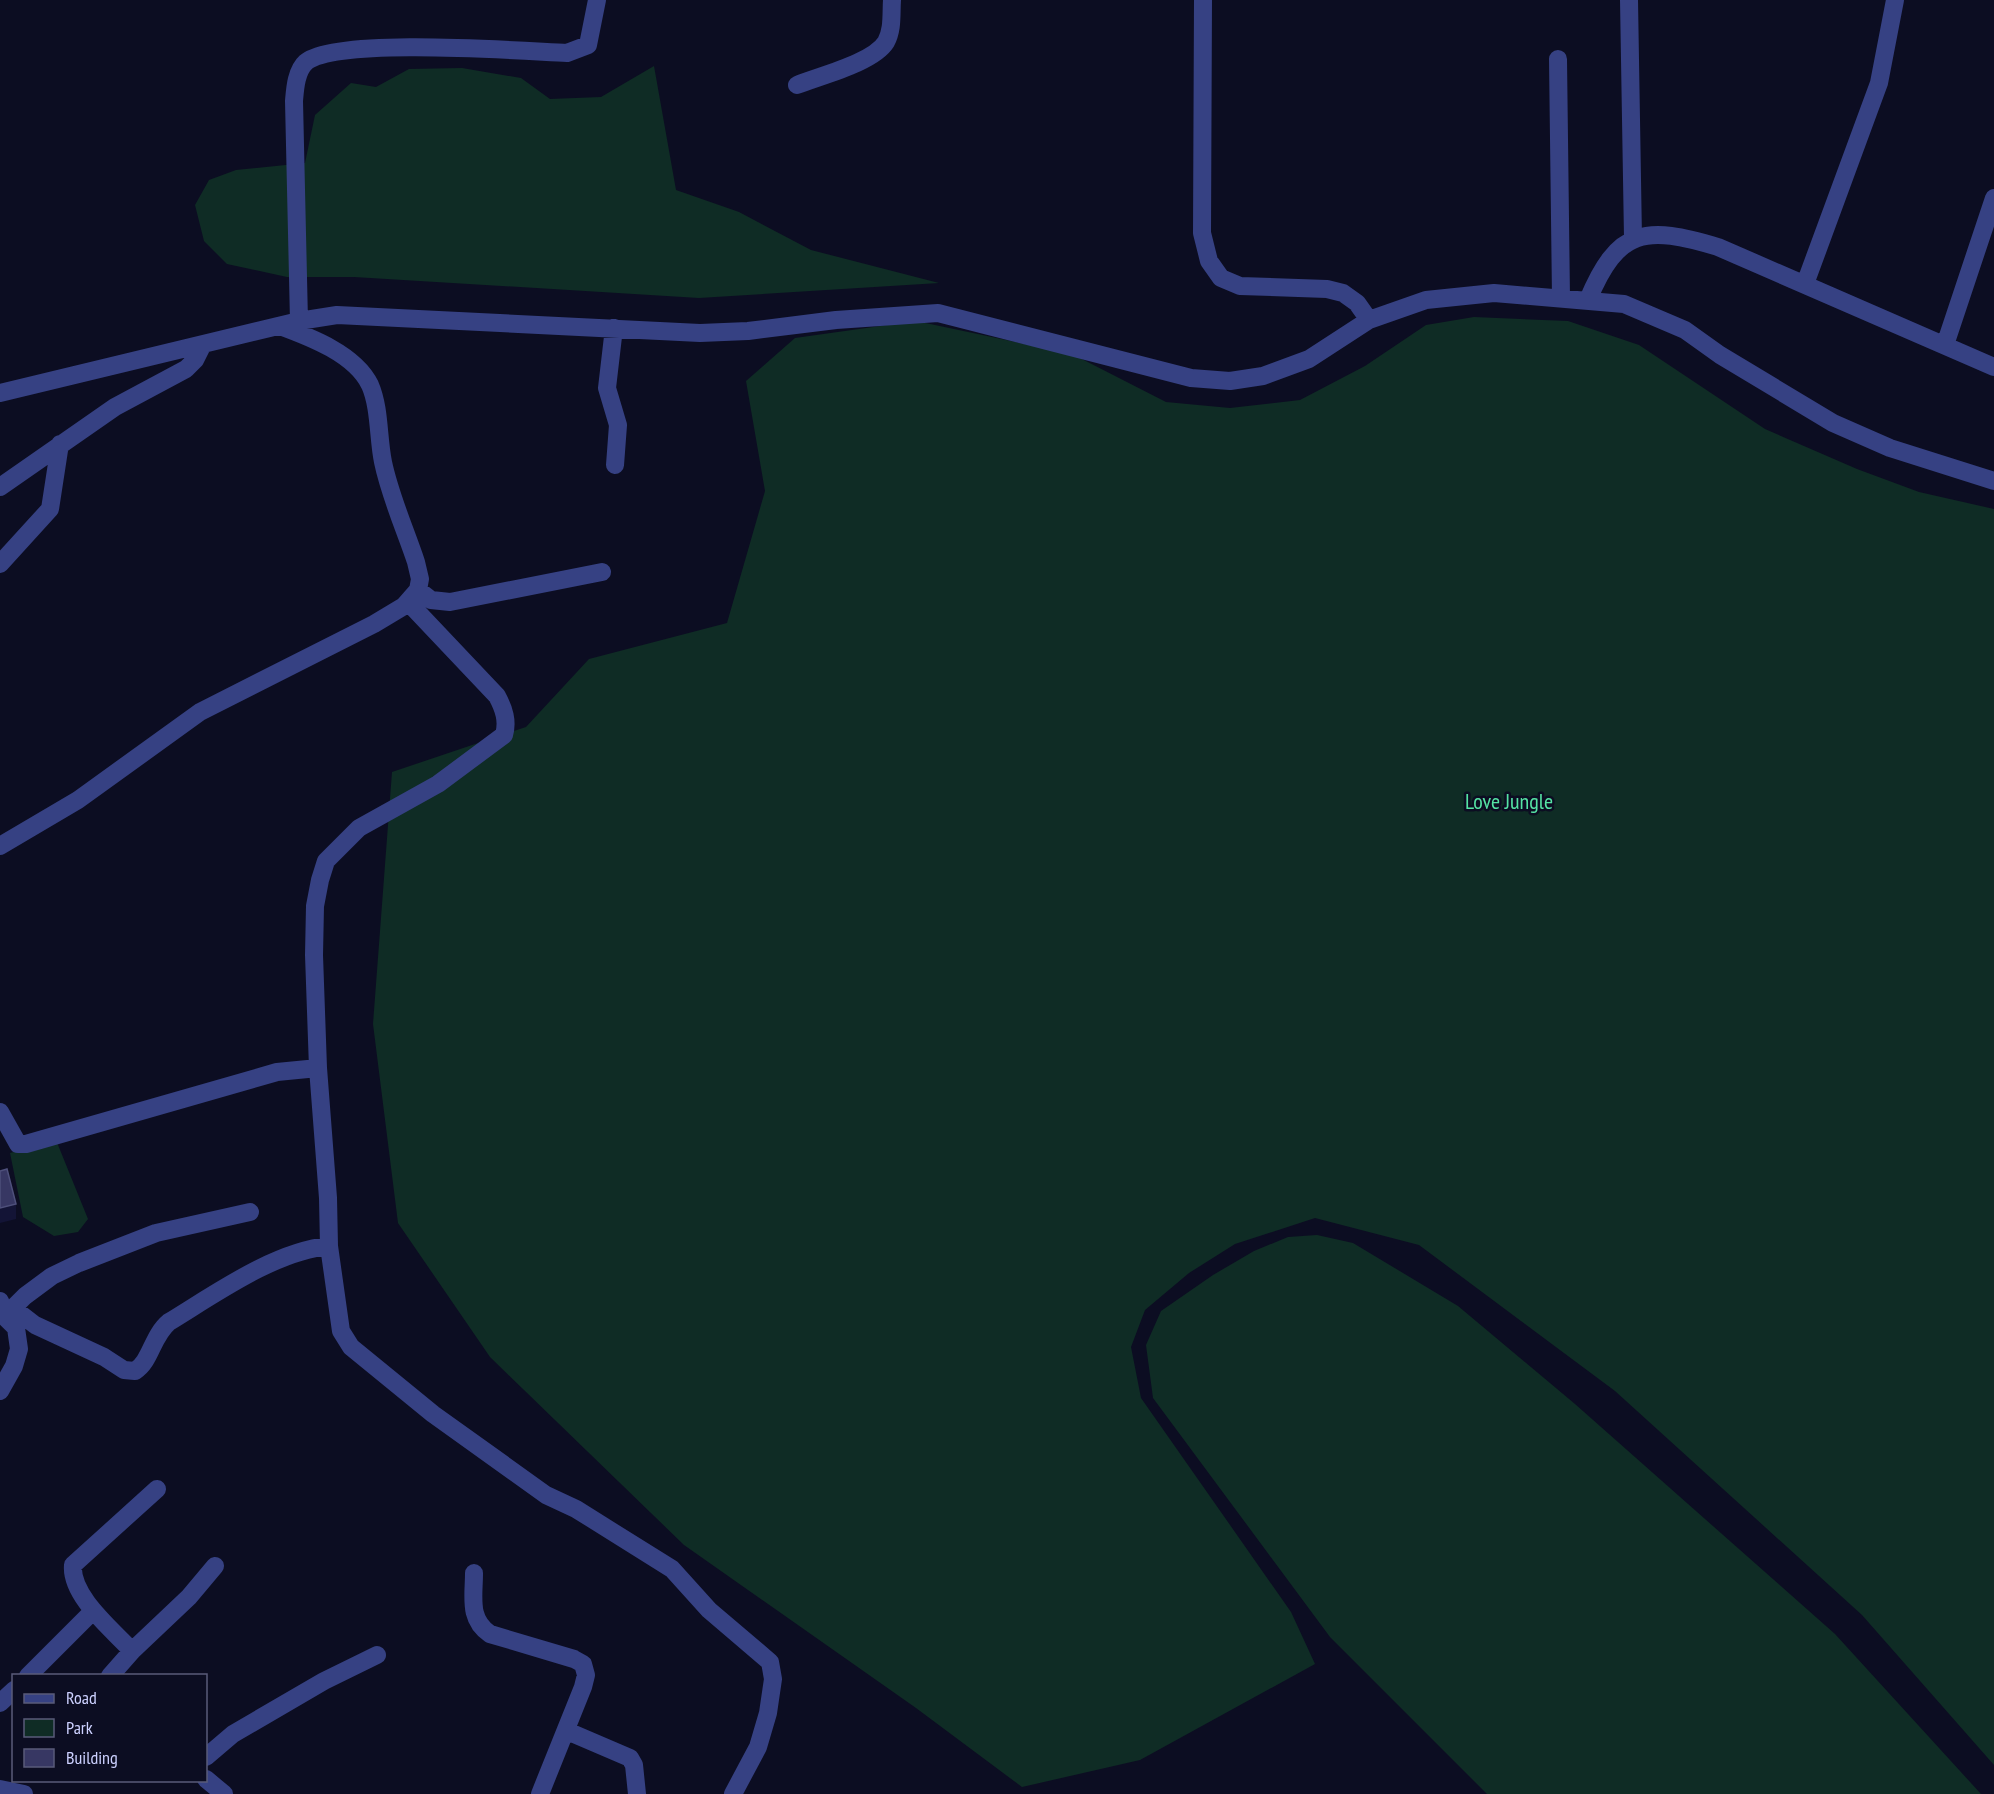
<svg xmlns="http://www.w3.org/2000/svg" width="1994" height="1794" font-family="'PT Sans Narrow',sans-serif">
  <rect width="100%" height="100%" fill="#0c0d22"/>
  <path fill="#0f2c25" d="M654 66 676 190 739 212 811 250 939 283 699 298 354 277H287L227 264 204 241 195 205 209 180 236 170 305 163 315 115 351 83 376 87 409 69 462 68 521 78 550 99 601 97Z
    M1474 317 1568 321 1639 345 1765 429 1857 469 1919 492 1994 509V1765L1862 1615 1615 1391 1419 1245 1315 1218 1235 1244 1189 1273 1145 1310 1131 1347 1141 1398 1291 1612 1315 1664 1140 1760 1022 1787 916 1708 684 1545 490 1357 398 1223 373 1024 392 772 526 727 589 659 727 623 765 491 746 381 795 338 916 321 1072 354 1166 402 1230 408 1300 400 1365 366 1426 325Z
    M56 1140 88 1219 78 1232 54 1236 23 1217 10 1153Z
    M1317 1235 1353 1243 1458 1306 1575 1404 1835 1634 1981 1794H1487L1330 1637 1153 1398 1146 1345 1161 1311 1213 1275 1254 1251 1288 1237Z"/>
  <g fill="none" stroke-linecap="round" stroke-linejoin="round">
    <path stroke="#364183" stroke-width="18" d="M1203 0 1202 233 1209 261 1221 278 1240 286 1327 289 1343 293 1357 303 1369 320
      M1629 0 1633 238
      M1558 59 1561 298
      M797 85C819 76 873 63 886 42 893 29 891 14 892 0
      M1805 284 1879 83 1895 0
      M1588 300C1618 228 1645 225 1718 247L1994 367
      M299 321 294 101C295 89 296 71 306 62 338 37 520 51 567 53L588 45 597 0
      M614 328 607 388 618 425 615 465
      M1945 345 1994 198
      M0 393 299 321 337 315 700 333 748 331 836 320 938 313 1191 378 1230 381 1263 376 1309 359 1369 320 1426 300 1494 293 1624 304 1685 330 1720 355 1833 423 1890 448 1994 481
      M0 487 115 407 186 369 195 360 202 346
      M0 564 50 509 60 444
      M418 590 431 600 450 602 602 572
      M408 602 497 696C504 709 508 721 504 735L438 784 359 828 326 861 320 880 315 906 314 955 318 1068 328 1198 329 1246 341 1331 351 1347 433 1414 546 1495 576 1509 672 1569 709 1610 770 1662 773 1679 768 1713 758 1747 733 1794
      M0 846 78 800 200 712 374 624 404 606 418 590 420 579 416 562C405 529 390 496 383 462 378 438 380 408 370 385 355 354 310 337 280 326
      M0 1112 18 1144H26L277 1072 318 1068
      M0 1301 5 1317 16 1328 19 1349 14 1366 0 1391
      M13 1308 35 1325 104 1357 124 1370 135 1371C151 1361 152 1336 169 1322 215 1294 275 1251 329 1246
      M6 1315 25 1296 52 1276 79 1263 156 1233 250 1212
      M157 1489 73 1565C70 1596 113 1630 132 1651L189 1597 215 1566
      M474 1573C474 1597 468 1619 490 1634L574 1659 583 1664 586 1675 583 1687 540 1794
      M28 1676 93 1611
      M110 1676 132 1651
      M0 1703 14 1690
      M567 1731 630 1758 634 1765 637 1794
      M206 1757 233 1734 324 1681 377 1655
      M206 1779 224 1794
      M0 1789 24 1794"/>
  </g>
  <path fill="#131436" d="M16 1204V1219L0 1223V1208Z"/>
  <path fill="#373763" stroke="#4e507b" stroke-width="1.5" d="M7 1169 16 1204 0 1208V1171Z"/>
  <g text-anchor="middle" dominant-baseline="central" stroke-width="5" stroke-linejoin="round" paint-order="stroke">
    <g font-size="22" fill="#55e3a4" stroke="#0c0d22">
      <text x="1509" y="801">Love Jungle</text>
    </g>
  </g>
  <rect x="12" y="1674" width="195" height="108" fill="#0c0d22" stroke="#595b7a" stroke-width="1.5"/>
  <rect x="24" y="1694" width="30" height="9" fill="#364183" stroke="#595b7a" stroke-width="1.5"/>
  <text x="66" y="1704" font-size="18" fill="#cdd1ff">Road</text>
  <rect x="24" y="1719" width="30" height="18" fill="#0f2c25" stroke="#595b7a" stroke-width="1.5"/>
  <text x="66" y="1734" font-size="18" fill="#cdd1ff">Park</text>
  <rect x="24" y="1749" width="30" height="18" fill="#373763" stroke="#595b7a" stroke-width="1.5"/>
  <text x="66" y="1764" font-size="18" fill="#cdd1ff">Building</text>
</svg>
